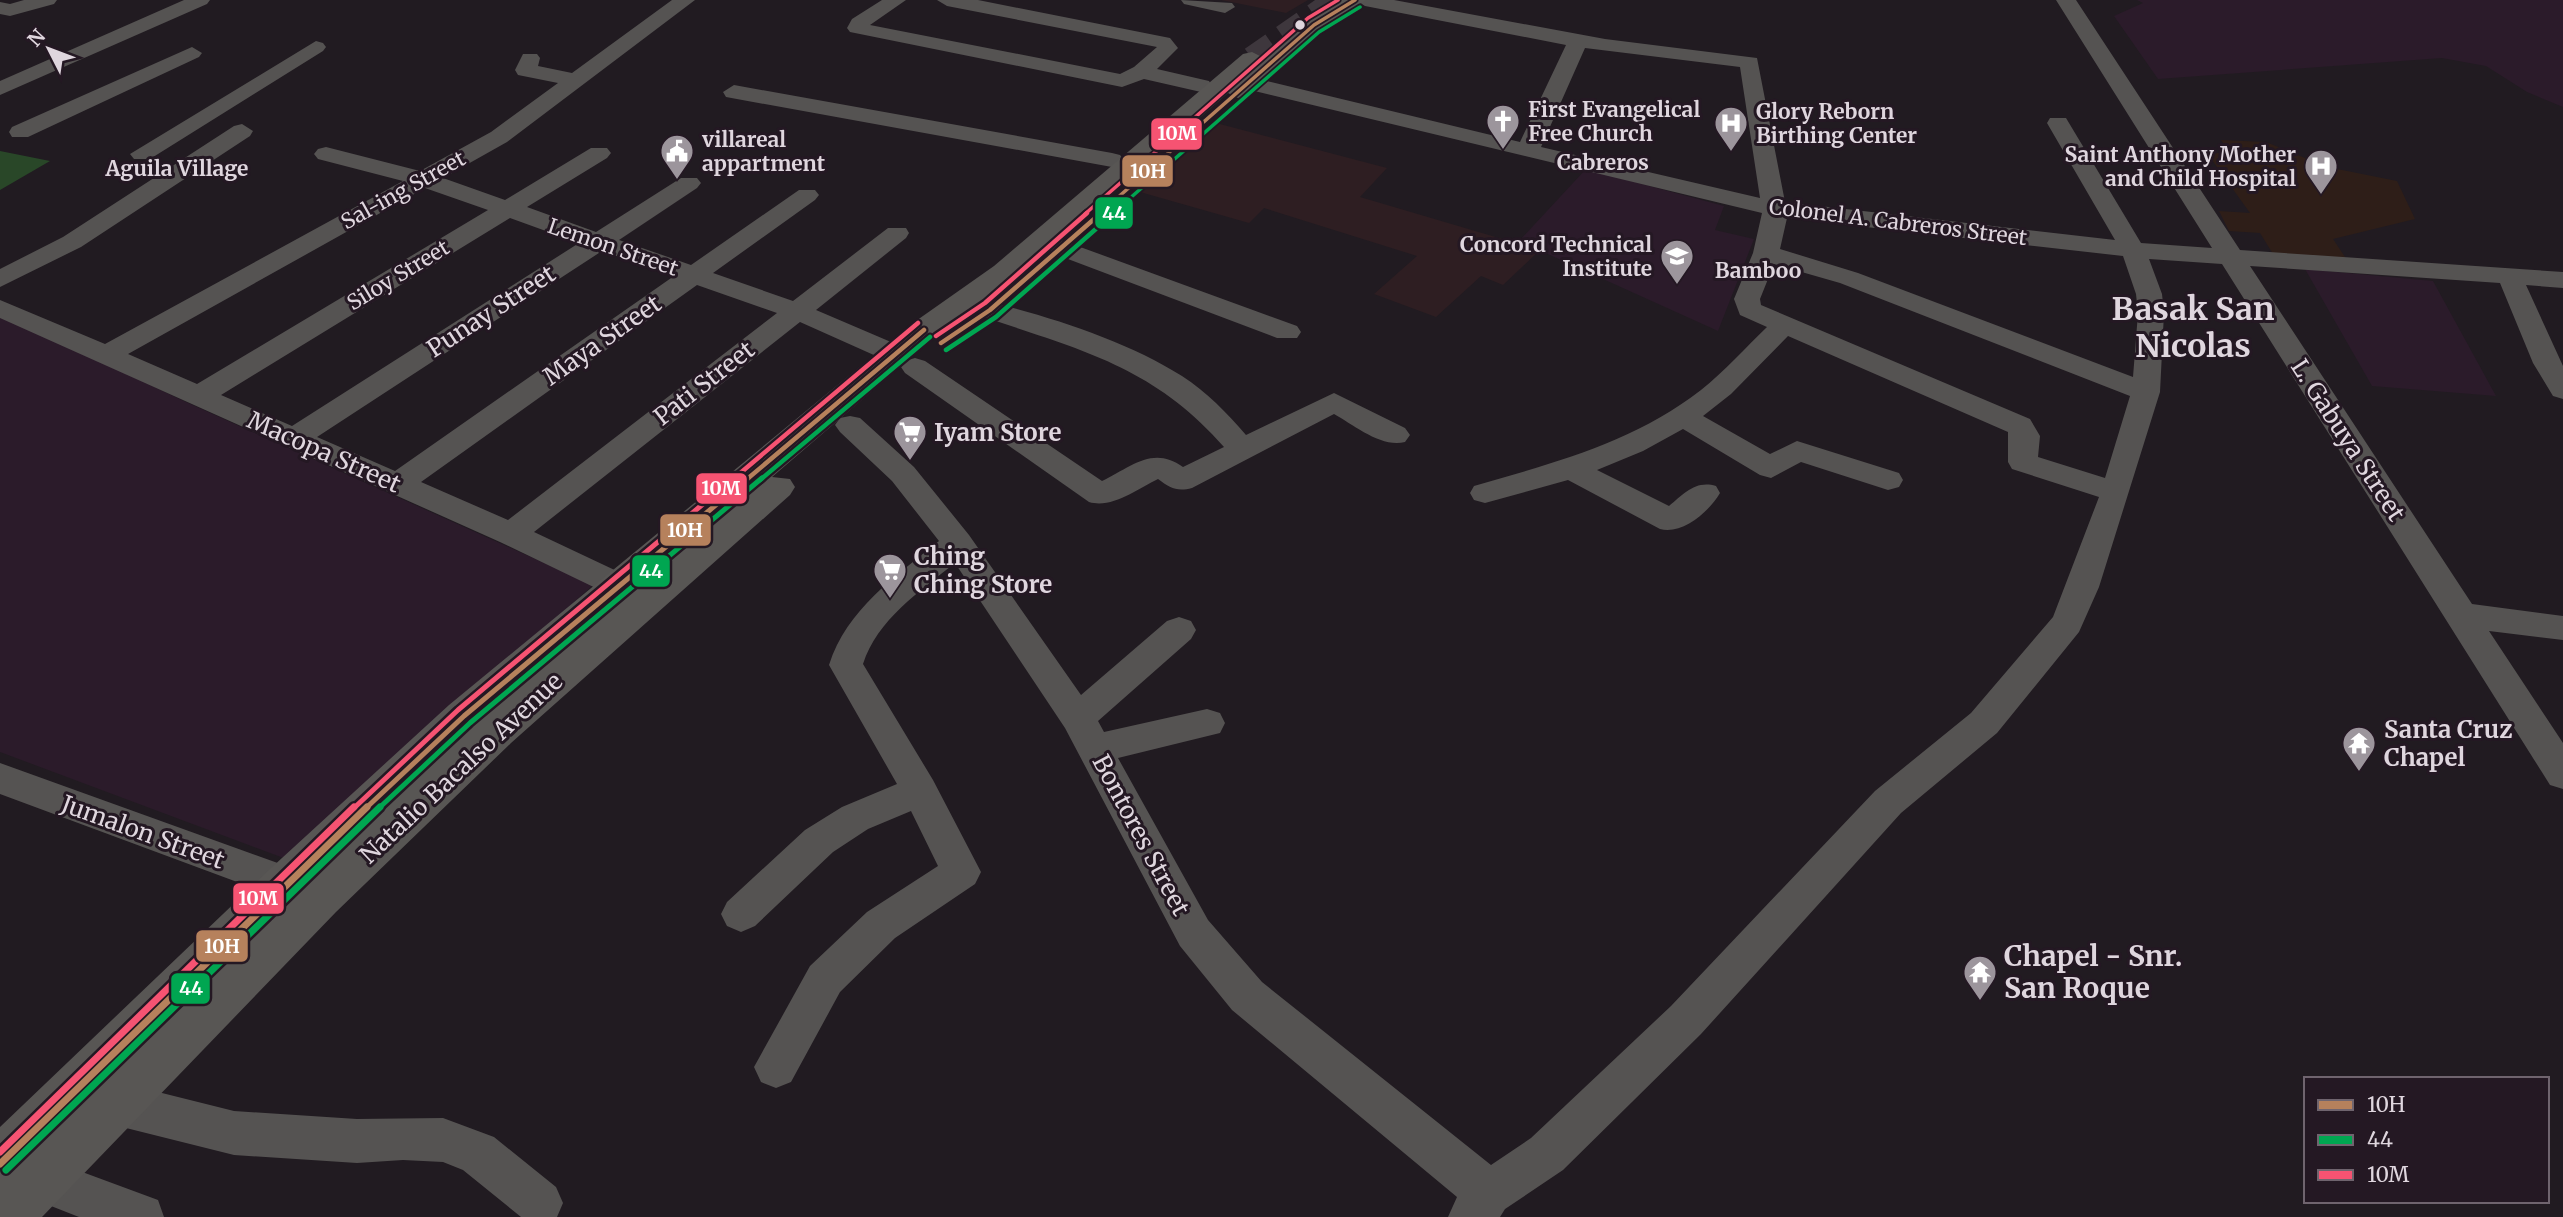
<svg xmlns="http://www.w3.org/2000/svg" width="2563" height="1217" font-family="Merriweather,serif">
  <rect width="100%" height="100%" fill="#211b21"/>
  <path fill="#2e1e22" d="M1221 0H1308L1286 13Z
    M1216 123 1387 168 1360 197 1540 250 1503 285 1481 276 1436 317 1374 294 1417 256 1264 208 1249 223 1140 192Z"/>
  <path fill="#2b1b2a" d="M2137 0H2563V107L2527 92 2486 66 2442 58 2158 79 2114 16 2143 3Z
    M1586 169 1724 206 1715 230 1754 239 1718 331 1519 241Z
    M2305 269 2433 281 2496 396 2372 386Z
    M0 314 186 402 593 585 289 860 0 752Z"/>
  <path fill="#2e1e18" d="M2221 140 2266 142 2327 167 2397 181 2415 219 2333 239 2347 260 2273 254 2260 233 2229 231 2219 211 2250 213 2207 153H2230Z"/>
  <path fill="#294728" d="M0 151 50 161 0 190Z"/>
  <g fill="none" stroke-linecap="round" stroke-linejoin="round">
    <path stroke="#3e373d" stroke-width="25" stroke-dasharray="25 13" stroke-linecap="butt" d="M1252 59 1337 0"/>
    <path fill="#555352" fill-rule="evenodd" d="M24 0H57L54 4 10 16 0 14V2L10 4Z
      M184 0H210L207 4 0 95V81Z
      M672 0H695L507 142 443 178 505 200 591 148H607L611 153 607 158 527 207 596 232 681 178H697L701 183 697 188 619 240 691 265 799 190H815L819 195 815 200 713 273 793 301 888 228H906L909 233 906 238 816 310 905 348 909 354 905 360H885L800 322 534 532 657 590 662 598 657 606 645 610 633 606 500 542 0 318V300L105 344 403 181 318 159 314 154 318 149 326 147 420 171 491 132 558 83 518 75 515 70 523 54H537L540 58 538 66 572 73ZM425 188 488 210 197 384 128 354ZM510 218 579 243 292 426 221 395ZM602 251 674 276 395 471 317 437ZM697 285 777 313 508 520 421 482Z
      M882 0H906L870 25 1120 74 1134 67 1157 47 947 6 937 0H978L1170 38 1178 48 1157 69 1209 81 1212 86 1201 92 1144 79 1122 87 850 32 847 28 852 19Z
      M1181 0 1232 3 1235 7 1225 13 1184 4Z
      M1355 0H1394L1605 39 1757 58 1785 202 2115 240 2047 123 2050 118H2066L2141 243 2212 248 2056 0H2076L2240 250 2563 272V288L2526 285 2563 366V399L2553 396 2533 363 2500 283 2250 266 2472 604 2563 616V640L2489 631 2563 743V789L2550 785 2222 264 2149 259 2162 294 2164 313 2160 392 2099 587 2079 632 1997 733 1901 813 1701 1034 1563 1170 1505 1209 1500 1217H1448L1457 1197 1232 1010 1180 946 1065 728 955 563C920 591 877 620 863 664L933 780 981 872 975 884 895 938 840 992 791 1082 776 1088 761 1082 754 1067 810 966 867 912 938 866 911 811 868 829 833 852 755 926 741 932 727 926 721 914 727 902 805 830 842 807 897 784 829 665C847 609 895 577 939 541L892 481 840 432 835 425 840 418 850 416 860 418 914 467 969 535 1081 695 1167 621 1179 617 1191 621 1196 630 1191 639 1098 721 1104 732 1207 709 1220 713 1225 723 1220 733 1118 758 1208 920 1262 982 1491 1165 1531 1138 1671 1006 1875 791 1971 713 2053 617 2099 497 2012 469 2008 462V432L1788 336 1731 394 1703 416 1770 454 1797 441 1899 473 1903 480 1899 487 1888 490 1801 462 1771 478 1760 475 1683 429 1643 451 1597 470 1669 506C1684 494 1695 480 1716 486L1720 493C1709 512 1682 535 1660 529L1568 480 1485 503 1474 500 1470 493 1474 486C1554 463 1634 442 1701 390 1725 371 1745 348 1767 327L1740 315 1734 299 1753 253 1762 213 1238 87 1235 82 1246 76 1520 142 1566 45 1365 6ZM1585 48 1740 67 1760 198 1541 147ZM1787 218 2123 256 2136 294 2138 313 2133 377 1858 273 1780 249ZM1774 264 1840 283 2130 396 2105 478 2038 457 2040 436 2030 419 1761 305 1760 299Z
      M316 41 323 43 326 47 323 51 150 159H134L130 154Z
      M192 47 202 53 199 57 28 137H12L9 132 12 127Z
      M734 85 1112 153 1120 155 1124 160 1120 165 1112 167 726 97 723 92Z
      M242 124 253 131 250 136 81 247 0 287V269L63 237 234 126Z
      M1061 240 1297 326 1301 332 1297 338H1277L1052 253 1048 248 1052 243Z
      M990 302C1052 317 1129 342 1182 376 1207 392 1227 413 1246 435L1334 393 1405 428 1410 435 1405 442C1381 448 1354 425 1334 414L1192 488C1177 492 1170 488 1158 479 1137 489 1112 509 1089 502L905 373 901 367 905 361 915 358 925 361 1102 481C1131 467 1153 445 1183 467L1224 447C1154 366 1078 349 981 316L977 310 981 304Z
      M0 763 300 871 306 883 300 895 286 900 0 794Z
      M114 1081 234 1111 357 1119 443 1118 494 1137 556 1187 563 1203 557 1217H521L463 1170 443 1162 403 1160 357 1163 234 1155 114 1125 98 1118 92 1103 98 1088Z
      M39 1156 158 1200 164 1217H79L23 1195 16 1179 23 1163Z"/>
    <path fill="#585654" fill-rule="evenodd" d="M1339 0H1366L1322 30 1247 95 1238 98 1228 93 1016 278 935 337 772 477 790 479 795 487 790 495 511 743 336 912 42 1217H0V1127L270 869 449 705 913 323 994 266 1243 54 1252 52 1262 57 1306 20Z"/>
    <defs>
      <path id="bus-1-far3" d="M1099 214 1314 25 1355 0"/>
      <path id="bus-1-far2" d="M941 343 990 310 1101 213
        M746 480 924 330"/>
      <path id="bus-1-far1" d="M365 809 464 716 748 478"/>
      <path id="bus-1" d="M0 1164 367 807"/>
      <path id="bus-2-far3" d="M1112 214 1319 32 1360 7"/>
      <path id="bus-2-far2" d="M946 350 996 317 1114 213
        M760 480 930 337"/>
      <path id="bus-2-far1" d="M378 809 470 723 762 478"/>
      <path id="bus-2" d="M6 1170 380 807"/>
      <path id="bus-3-far3" d="M1085 214 1308 18 1338 0"/>
      <path id="bus-3-far2" d="M936 336 985 303 1087 213
        M732 480 918 323"/>
      <path id="bus-3-far1" d="M353 809 458 710 734 478"/>
      <path id="bus-3" d="M0 1152 354 807"/>
    </defs>
    <use href="#bus-1-far3" stroke="#241823" stroke-width="7"/>
    <use href="#bus-1-far2" stroke="#241823" stroke-width="9"/>
    <use href="#bus-1-far1" stroke="#241823" stroke-width="10"/>
    <use href="#bus-1" stroke="#241823" stroke-width="12"/>
    <use href="#bus-2-far3" stroke="#241823" stroke-width="7"/>
    <use href="#bus-2-far2" stroke="#241823" stroke-width="9"/>
    <use href="#bus-2-far1" stroke="#241823" stroke-width="10"/>
    <use href="#bus-2" stroke="#241823" stroke-width="12"/>
    <use href="#bus-3-far3" stroke="#241823" stroke-width="7"/>
    <use href="#bus-3-far2" stroke="#241823" stroke-width="9"/>
    <use href="#bus-3-far1" stroke="#241823" stroke-width="10"/>
    <use href="#bus-3" stroke="#241823" stroke-width="12"/>
    <use href="#bus-1-far3" stroke="#b6815c" stroke-width="3.5"/>
    <use href="#bus-1-far2" stroke="#b6815c" stroke-width="4.5"/>
    <use href="#bus-1-far1" stroke="#b6815c" stroke-width="5"/>
    <use href="#bus-1" stroke="#b6815c" stroke-width="7"/>
    <use href="#bus-2-far3" stroke="#00a651" stroke-width="3.5"/>
    <use href="#bus-2-far2" stroke="#00a651" stroke-width="4.5"/>
    <use href="#bus-2-far1" stroke="#00a651" stroke-width="5"/>
    <use href="#bus-2" stroke="#00a651" stroke-width="7"/>
    <use href="#bus-3-far3" stroke="#f65372" stroke-width="3.5"/>
    <use href="#bus-3-far2" stroke="#f65372" stroke-width="4.5"/>
    <use href="#bus-3-far1" stroke="#f65372" stroke-width="5"/>
    <use href="#bus-3" stroke="#f65372" stroke-width="7"/>
  </g>
  <defs>
    <symbol id="church-pin" viewBox="-11 -11 22 30"><path d="M0 17L-7.5 6A9.5 9.5 0 1 1 7.5 6Z" fill="#9c959c" stroke="#241823"/><path d="M-1.2-6h2.4v3.5h3.3v2.4h-3.3V6h-2.4V-.1h-3.3v-2.4h3.3Z" fill="#fff"/></symbol>
    <symbol id="hospital-pin" viewBox="-11 -11 22 30"><path d="M0 17L-7.5 6A9.5 9.5 0 1 1 7.5 6Z" fill="#9c959c" stroke="#241823"/><path d="M-5-5h3v3.5h4V-5h3V5h-3V1.5h-4V5h-3Z" fill="#fff"/></symbol>
    <symbol id="civic-pin" viewBox="-11 -11 22 30"><path d="M0 17L-7.5 6A9.5 9.5 0 1 1 7.5 6Z" fill="#9c959c" stroke="#241823"/><path d="M-.6-6.5H3V-4.5H.6V-3L4-1V1h2V6H-6V1h2V-1L-.6-3ZM-1.2 2.5V6h2.4V2.5Z" fill="#fff"/></symbol>
    <symbol id="school-pin" viewBox="-11 -11 22 30"><path d="M0 17L-7.5 6A9.5 9.5 0 1 1 7.5 6Z" fill="#9c959c" stroke="#241823"/><path d="M0-5L7-2L0 1L-7-2ZM-4 1L0 2.5L4 1V4Q0 6-4 4Z" fill="#fff"/></symbol>
    <symbol id="supermarket-pin" viewBox="-11 -11 22 30"><path d="M0 17L-7.5 6A9.5 9.5 0 1 1 7.5 6Z" fill="#9c959c" stroke="#241823"/><path d="M-6-5.5h2.5l.6 2H6L4.5 2H-2.5L-4.4-4H-6ZM-1.5 3.2a1.3 1.3 0 1 0 .1 0ZM3 3.2a1.3 1.3 0 1 0 .1 0Z" fill="#fff"/></symbol>
    <symbol id="temple-pin" viewBox="-11 -11 22 30"><path d="M0 17L-7.5 6A9.5 9.5 0 1 1 7.5 6Z" fill="#9c959c" stroke="#241823"/><path d="M0-6L5-2H3V0L6.5 2.5H4V6H1.5V3h-3V6H-4V2.5H-6.5L-3 0V-2H-5Z" fill="#fff"/></symbol>
  </defs>
  <g fill-rule="evenodd">
    <use href="#church-pin" x="1484" y="102" width="38" height="52"/>
    <use href="#hospital-pin" x="1712" y="104" width="38" height="52"/>
    <use href="#civic-pin" x="658" y="132" width="38" height="52"/>
    <use href="#hospital-pin" x="2302" y="147" width="38" height="52"/>
    <use href="#school-pin" x="1658" y="237" width="38" height="52"/>
    <use href="#supermarket-pin" x="891" y="413" width="38" height="52"/>
    <use href="#supermarket-pin" x="871" y="551" width="38" height="52"/>
    <use href="#temple-pin" x="2340" y="724" width="38" height="52"/>
    <use href="#temple-pin" x="1961" y="953" width="38" height="52"/>
  </g>
  <circle fill="#dfd6de" stroke="#241823" stroke-width="2.5" cx="1300" cy="25" r="6"/>
  <g text-anchor="middle" dominant-baseline="central" stroke-width="6" stroke-linejoin="round" paint-order="stroke">
    <g font-size="21" font-weight="bold" fill="#dfd6de" stroke="#241823" text-anchor="start">
      <text x="1528" y="109">First Evangelical<tspan x="1528" dy="24">Free Church</tspan></text>
      <text x="1756" y="111">Glory Reborn<tspan x="1756" dy="24">Birthing Center</tspan></text>
      <text x="702" y="139">villareal<tspan x="702" dy="24">appartment</tspan></text>
      <text x="2296" y="154" text-anchor="end">Saint Anthony Mother<tspan x="2296" dy="24">and Child Hospital</tspan></text>
      <text x="1652" y="244" text-anchor="end">Concord Technical<tspan x="1652" dy="24">Institute</tspan></text>
    </g>
    <g font-size="21" font-weight="bold" fill="#dfd6de" stroke="#241823">
      <text x="1603" y="162">Cabreros</text>
      <text x="177" y="168">Aguila Village</text>
      <text x="1758" y="270">Bamboo</text>
    </g>
    <g font-size="21" fill="#dfd6de" stroke="#241823">
      <text transform="translate(403 190) rotate(-29)">Sal-ing Street</text>
      <text transform="translate(1898 222) rotate(7)">Colonel A. Cabreros Street</text>
      <text transform="translate(613 247) rotate(19)">Lemon Street</text>
      <text transform="translate(398 275) rotate(-31)">Siloy Street</text>
    </g>
    <g font-size="24" fill="#dfd6de" stroke="#241823">
      <text transform="translate(491 311) rotate(-33)">Punay Street</text>
      <text transform="translate(602 340) rotate(-35)">Maya Street</text>
      <text transform="translate(704 383) rotate(-38)">Pati Street</text>
      <text transform="translate(2348 440) rotate(57)">L. Gabuya Street</text>
      <text transform="translate(324 452) rotate(24)">Macopa Street</text>
      <text transform="translate(461 768) rotate(-43)">Natalio Bacalso Avenue</text>
      <text transform="translate(143 832) rotate(20)">Jumalon Street</text>
      <text transform="translate(1141 835) rotate(62)">Bontores Street</text>
    </g>
    <g font-size="24" font-weight="bold" fill="#dfd6de" stroke="#241823" text-anchor="start">
      <text x="934" y="432">Iyam Store</text>
      <text x="914" y="556">Ching<tspan x="914" dy="28">Ching Store</tspan></text>
      <text x="2384" y="729">Santa Cruz<tspan x="2384" dy="28">Chapel</tspan></text>
    </g>
    <g font-size="28" font-weight="bold" fill="#dfd6de" stroke="#241823" text-anchor="start">
      <text x="2004" y="956">Chapel - Snr.<tspan x="2004" dy="32">San Roque</tspan></text>
    </g>
    <g font-size="32" font-weight="bold" fill="#dfd6de" stroke="#241823">
      <text x="2193" y="309">Basak San<tspan x="2193" dy="37">Nicolas</tspan></text>
    </g>
  </g>
  <g stroke="#241823" stroke-width="2.5">
    <rect x="1150" y="117" width="53" height="34" rx="7" fill="#f65372"/>
    <rect x="1121" y="154" width="53" height="34" rx="7" fill="#b6815c"/>
    <rect x="1094" y="196" width="40" height="34" rx="7" fill="#00a651"/>
    <rect x="695" y="472" width="53" height="33" rx="7" fill="#f65372"/>
    <rect x="659" y="513" width="53" height="34" rx="7" fill="#b6815c"/>
    <rect x="631" y="554" width="40" height="34" rx="7" fill="#00a651"/>
    <rect x="232" y="882" width="53" height="33" rx="7" fill="#f65372"/>
    <rect x="195" y="929" width="54" height="34" rx="7" fill="#b6815c"/>
    <rect x="170" y="972" width="41" height="33" rx="7" fill="#00a651"/>
  </g>
  <g font-size="19" text-anchor="middle" font-weight="bold" fill="#fff">
    <text x="1177" y="140">10M</text>
    <text x="1148" y="178">10H</text>
    <text x="1114" y="220">44</text>
    <text x="721" y="495">10M</text>
    <text x="685" y="537">10H</text>
    <text x="651" y="578">44</text>
    <text x="258" y="905">10M</text>
    <text x="222" y="953">10H</text>
    <text x="191" y="995">44</text>
  </g>
  <rect x="2304" y="1077" width="245" height="126" fill="#241823" stroke="#6f646e" stroke-width="2"/>
  <rect x="2318" y="1100" width="35" height="10" fill="#b6815c" stroke="#6f646e" stroke-width="2"/>
  <text x="2367" y="1112" font-size="21" fill="#dfd6de">10H</text>
  <rect x="2318" y="1135" width="35" height="10" fill="#00a651" stroke="#6f646e" stroke-width="2"/>
  <text x="2367" y="1147" font-size="21" fill="#dfd6de">44</text>
  <rect x="2318" y="1170" width="35" height="10" fill="#f65372" stroke="#6f646e" stroke-width="2"/>
  <text x="2367" y="1182" font-size="21" fill="#dfd6de">10M</text>
  <g transform="translate(49 49) rotate(312)" stroke="#241823" stroke-width="5" paint-order="stroke">
  <path d="M0-5L12 26L0 18L-12 26Z" fill="#dfd6de"/>
  <text y="-10" font-size="19" font-weight="bold" text-anchor="middle" fill="#dfd6de">N</text>
  </g>
</svg>
